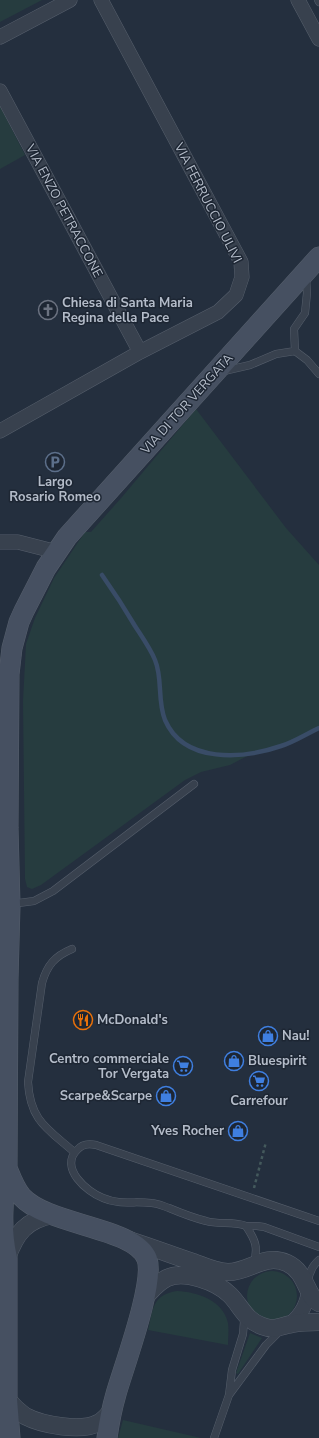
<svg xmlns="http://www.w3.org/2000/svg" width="319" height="1438" font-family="'Nunito Sans',sans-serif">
  <rect width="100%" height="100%" fill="#242f3e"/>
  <path fill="#263c3f" d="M0 0H42L0 22Z
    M0 106 25 155 0 169Z
    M196 409 286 528 319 565V728L289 743 270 749 255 752 230 765 201 772 185 780 41 885 32 889 27 887 25 879 23 701 26 644 35 618 54 578 85 532H91L122 497Z
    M247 1296a25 25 0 1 1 50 0a25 25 0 1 1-50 0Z
    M177 1291C197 1292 223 1300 228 1323 229 1330 228 1338 228 1345L148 1330C153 1309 152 1295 177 1291Z
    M250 1333 262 1338 238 1374 236 1373Z
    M123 1420 201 1438H118Z"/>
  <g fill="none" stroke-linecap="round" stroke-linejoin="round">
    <path stroke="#394c67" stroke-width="4.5" d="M102 575C114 592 125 609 135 626 142 637 150 648 155 660 163 679 157 700 165 720 184 764 243 759 281 746 294 742 306 734 319 728"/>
    <defs>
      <path id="service" d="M318 0 319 2
        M295 351 294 329 305 313 307 293 306 276
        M224 371 250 365 276 354 295 351 307 360 319 374
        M11 904 34 901 53 891 194 784
        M72 949C55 956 47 965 42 983L28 1082C30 1121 48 1129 74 1152
        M246 1226H257L264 1227 319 1247
        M254 1264C258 1247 256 1241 246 1226 233 1221 219 1225 206 1221 194 1218 181 1213 169 1208 163 1206 157 1203 151 1203 135 1201 119 1205 103 1198 87 1192 59 1168 77 1150 82 1144 88 1143 96 1145L319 1221
        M308 1282C309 1273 312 1266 319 1260
        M229 1395 266 1345 281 1330
        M214 1438 229 1395 232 1370 243 1334 244 1321 242 1315"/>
      <path id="minor" d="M298 0 319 39
        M0 37 70 0
        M0 91 140 352
        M0 431 140 352 218 312 236 295 242 277 241 262 101 0
        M0 542H18L57 552
        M290 1324C302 1314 307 1304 309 1289"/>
      <path id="tertiary" d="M129 1240C151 1247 172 1255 193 1262 204 1266 216 1272 228 1272 250 1272 264 1253 287 1263 307 1272 305 1295 319 1303
        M7 1258C16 1233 26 1220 53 1215
        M145 1297C152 1290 158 1282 167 1278 185 1270 217 1282 230 1295 241 1306 245 1320 262 1326 275 1331 279 1326 292 1324 301 1322 310 1322 319 1322
        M7 1399C12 1405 18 1411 25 1416 42 1425 81 1432 98 1423 104 1420 108 1415 112 1410"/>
      <path id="secondary" d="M7 1168C11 1178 15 1189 22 1197 49 1226 135 1227 147 1259 155 1283 124 1366 116 1394 112 1408 109 1423 107 1438
        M10 1438 7 1399V1258C0 1229 3 1197 7 1168L8 979 10 905 8 828 9 674 12 648 19 622 24 611 46 568 67 537 319 257"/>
    </defs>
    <use href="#service" stroke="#565f6c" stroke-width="8"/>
    <use href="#minor" stroke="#565f6c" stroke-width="15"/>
    <use href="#tertiary" stroke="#565f6c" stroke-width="18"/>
    <use href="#secondary" stroke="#565f6c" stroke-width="21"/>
    <path stroke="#44595c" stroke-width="2.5" stroke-dasharray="3 3" stroke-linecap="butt" d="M254 1188 266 1142"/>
    <use href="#service" stroke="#38414e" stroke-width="7"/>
    <use href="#minor" stroke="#38414e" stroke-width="14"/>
    <use href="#tertiary" stroke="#38414e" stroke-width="17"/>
    <use href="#secondary" stroke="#465061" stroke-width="20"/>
  </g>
  <defs>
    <symbol id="church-ring" viewBox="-11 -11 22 22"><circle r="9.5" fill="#1d2633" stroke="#6b7280" stroke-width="1.5"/><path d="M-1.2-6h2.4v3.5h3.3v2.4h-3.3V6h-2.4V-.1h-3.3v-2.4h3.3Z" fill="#6b7280"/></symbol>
    <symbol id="parking-ring" viewBox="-11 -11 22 22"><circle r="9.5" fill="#1d2633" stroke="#5c6f8a" stroke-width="1.5"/><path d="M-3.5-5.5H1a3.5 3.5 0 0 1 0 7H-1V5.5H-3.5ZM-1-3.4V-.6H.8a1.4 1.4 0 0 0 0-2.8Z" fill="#5c6f8a"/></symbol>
    <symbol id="restaurant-ring" viewBox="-11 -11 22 22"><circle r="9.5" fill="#1d2633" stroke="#e8710a" stroke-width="1.5"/><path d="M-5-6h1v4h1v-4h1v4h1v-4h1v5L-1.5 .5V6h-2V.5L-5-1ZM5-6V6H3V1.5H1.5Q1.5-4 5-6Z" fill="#e8710a"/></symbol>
    <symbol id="shop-ring" viewBox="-11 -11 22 22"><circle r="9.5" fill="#1d2633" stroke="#3f7fe0" stroke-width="1.5"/><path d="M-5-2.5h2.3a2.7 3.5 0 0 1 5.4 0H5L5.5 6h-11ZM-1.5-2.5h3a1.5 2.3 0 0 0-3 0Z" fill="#3f7fe0"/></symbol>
    <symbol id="supermarket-ring" viewBox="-11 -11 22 22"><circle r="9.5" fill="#1d2633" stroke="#3f7fe0" stroke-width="1.5"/><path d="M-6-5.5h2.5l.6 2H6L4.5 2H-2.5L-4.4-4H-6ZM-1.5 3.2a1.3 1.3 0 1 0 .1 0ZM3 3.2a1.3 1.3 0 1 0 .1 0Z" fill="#3f7fe0"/></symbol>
  </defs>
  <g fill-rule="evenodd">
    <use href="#church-ring" x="37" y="299" width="22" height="22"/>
    <use href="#parking-ring" x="44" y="451" width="22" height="22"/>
    <use href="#restaurant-ring" x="72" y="1009" width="22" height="22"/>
    <use href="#shop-ring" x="257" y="1025" width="22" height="22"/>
    <use href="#shop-ring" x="223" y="1050" width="22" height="22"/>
    <use href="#supermarket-ring" x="172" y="1055" width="22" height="22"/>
    <use href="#supermarket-ring" x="248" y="1070" width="22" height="22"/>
    <use href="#shop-ring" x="155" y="1085" width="22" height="22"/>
    <use href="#shop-ring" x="227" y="1120" width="22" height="22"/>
  </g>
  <g text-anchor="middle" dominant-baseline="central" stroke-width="3" stroke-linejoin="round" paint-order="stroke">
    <g font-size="13" fill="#b4bcc9" stroke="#1d2633">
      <text transform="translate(208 203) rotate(63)">VIA FERRUCCIO ULIVI</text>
      <text transform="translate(64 211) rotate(62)">VIA ENZO PETRACCONE</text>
      <text transform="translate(187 404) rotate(-48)">VIA DI TOR VERGATA</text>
    </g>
    <g font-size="13" font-weight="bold" fill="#b4bcc9" stroke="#1d2633" text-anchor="start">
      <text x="62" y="303">Chiesa di Santa Maria<tspan x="62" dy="15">Regina della Pace</tspan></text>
      <text x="55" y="482" text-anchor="middle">Largo<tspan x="55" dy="15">Rosario Romeo</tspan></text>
      <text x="97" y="1020">McDonald's</text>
      <text x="282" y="1036">Nau!</text>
      <text x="169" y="1059" text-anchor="end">Centro commerciale<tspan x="169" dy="15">Tor Vergata</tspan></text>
      <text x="248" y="1061">Bluespirit</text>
      <text x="152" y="1096" text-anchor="end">Scarpe&amp;Scarpe</text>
      <text x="259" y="1101" text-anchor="middle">Carrefour</text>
      <text x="224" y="1131" text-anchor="end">Yves Rocher</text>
    </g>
  </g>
</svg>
